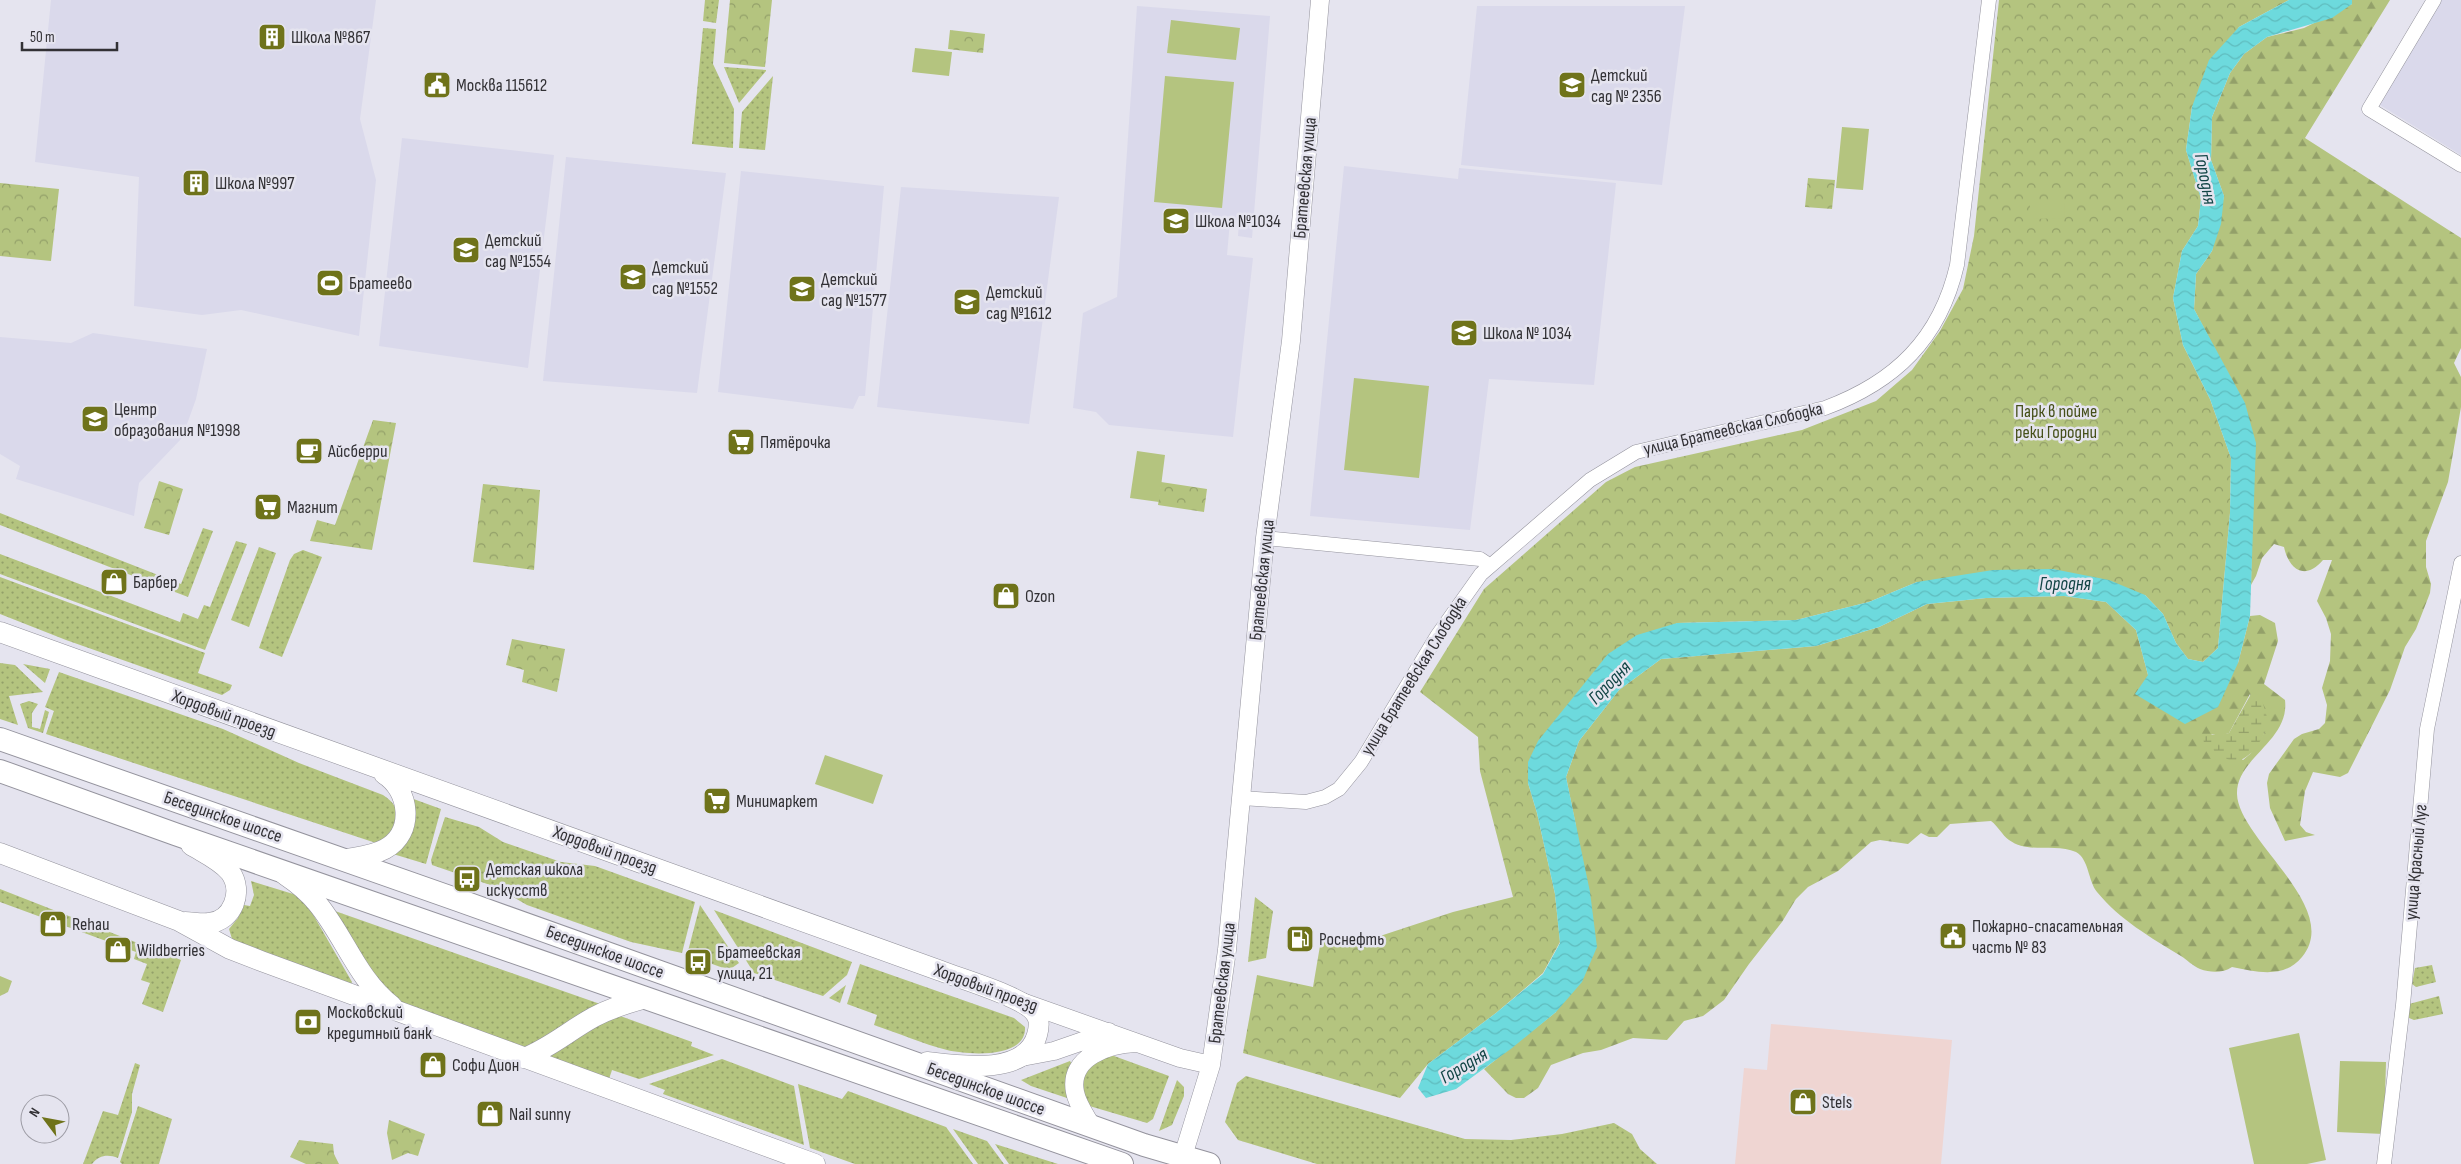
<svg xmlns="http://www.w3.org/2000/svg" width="2461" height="1164" font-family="'Sofia Sans Condensed',sans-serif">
  <defs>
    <pattern id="grass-dots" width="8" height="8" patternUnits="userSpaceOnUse" patternTransform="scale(1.25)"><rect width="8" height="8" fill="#b4c47f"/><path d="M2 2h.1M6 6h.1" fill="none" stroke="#93a069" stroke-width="1.8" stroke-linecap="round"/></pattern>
    <pattern id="forest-firs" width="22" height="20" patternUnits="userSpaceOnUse" patternTransform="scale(1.25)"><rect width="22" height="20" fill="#b4c47f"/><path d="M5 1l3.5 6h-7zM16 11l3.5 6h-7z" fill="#93a069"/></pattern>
    <pattern id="wetland-marsh" width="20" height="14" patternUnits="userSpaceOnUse" patternTransform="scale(1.25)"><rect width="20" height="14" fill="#b4c47f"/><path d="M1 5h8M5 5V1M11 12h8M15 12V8" fill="none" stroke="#93a069"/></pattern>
    <pattern id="park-crowns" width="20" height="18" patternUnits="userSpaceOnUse" patternTransform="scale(1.25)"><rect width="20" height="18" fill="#b4c47f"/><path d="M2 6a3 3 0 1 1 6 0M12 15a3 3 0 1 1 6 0" fill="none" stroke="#93a069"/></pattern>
    <pattern id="water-waves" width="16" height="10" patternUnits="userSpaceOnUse" patternTransform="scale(1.25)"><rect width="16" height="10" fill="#6ddadd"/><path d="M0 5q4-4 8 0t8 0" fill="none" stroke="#5fbcbe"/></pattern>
  </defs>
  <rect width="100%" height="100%" fill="#e5e4ef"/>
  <path fill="#dad9eb" d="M51 0H376L360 119 376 180 359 336 241 310 202 315 134 306 139 177 35 162Z
    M2440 0H2461V155L2380 105Z
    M1137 6 1270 16 1252 238 1238 236 1239 222 1230 221 1227 255 1253 258 1233 437 1109 425 1096 412 1073 408 1083 313 1117 297Z
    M1477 6H1685L1662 185 1461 165Z
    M402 138 554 155 528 368 379 346Z
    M566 157 726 173 697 393 543 381Z
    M1344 166 1458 179 1459 168 1616 183 1594 385 1489 379 1470 530 1310 516Z
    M741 171 884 186 865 396H859L853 409 718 392Z
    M901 187 1059 197 1029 424 877 407Z
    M93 333 207 349 196 399 182 438 139 483 134 516 16 479 20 466 0 454V337L71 343Z"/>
  <path fill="#efd5d2" d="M1771 1024 1952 1040 1941 1164H1735L1744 1068 1767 1070Z"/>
  <path fill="url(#grass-dots)" d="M705 0H719L716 23 703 21Z
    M703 28 716 29 713 64 734 109 733 148 692 144Z
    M724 67 766 70V71L739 103Z
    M773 76 765 150 739 148 742 112Z
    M0 513 181 584 203 528 213 531 188 597 0 525Z
    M236 541 247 544 205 650 0 574V554L180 622 183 613 198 619 204 605 210 607Z
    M259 547 276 553 249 627 231 620Z
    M303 550 322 557 282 657 259 648 290 560 294 554Z
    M0 577 205 653 198 673 232 685 230 690 222 695 66 640 0 614Z
    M0 663 15 665 43 692 9 696 18 725 0 719Z
    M23 664 50 669 45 683Z
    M59 672 223 729 299 763 383 795C402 808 397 815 392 835L376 843 46 734 54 711 45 707Z
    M29 701 38 704 32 713V727L40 729 45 710 49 712 43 733 28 728 20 704Z
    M408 797 441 809 426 864 393 854C414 844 408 817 408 797Z
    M445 817 479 827 503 842 561 862 595 866 695 902 682 953 631 942 527 905 496 887 432 865 431 860Z
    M251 881 303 897 352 982 350 985 244 945 232 939 229 929 238 918 244 905 250 906 254 895Z
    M0 889 181 960 163 1012 142 1004 150 983 141 980 147 964 134 959 136 952 0 902Z
    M1255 897 1273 911 1266 958 1248 962Z
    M700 905 739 963 729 970 687 955Z
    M714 910 852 962 847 975 823 996 754 973Z
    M335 911 603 1005 528 1049 392 999 383 994Z
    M860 964 1014 1018 1025 1027C1027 1059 968 1055 947 1050 923 1044 898 1033 874 1025L877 1015 847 1004Z
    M2432 965 2436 982 2416 987 2412 984 2415 968Z
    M846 985 840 1003 829 998Z
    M2439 996 2443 1014 2414 1020 2409 1018V1004Z
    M612 1013 692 1042 691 1046 714 1055 639 1079 612 1070 609 1079 549 1059 552 1054Z
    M1106 1056H1114L1169 1076 1153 1119 1147 1123 1086 1105C1074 1080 1086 1069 1106 1056Z
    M722 1059 794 1086 804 1145 663 1094 665 1090 649 1084Z
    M1070 1061 1073 1066 1070 1099 1031 1086 1021 1080Z
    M135 1063 140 1065 132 1094V1112L118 1158C108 1154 99 1155 92 1164H83L103 1111 118 1115Z
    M1246 1076 1465 1139 1511 1140 1562 1134 1614 1123 1632 1134 1640 1149 1657 1164H1317L1238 1140 1225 1122 1237 1083Z
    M1177 1080 1184 1087V1096L1172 1125 1159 1131Z
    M798 1084 842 1099 848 1091 946 1127 973 1164H855L810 1148Z
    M138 1106 172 1119 159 1164H122L120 1162Z
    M953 1129 987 1141 1004 1164H978Z
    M995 1144 1058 1164H1009Z"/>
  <path fill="url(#forest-firs)" fill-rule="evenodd" d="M2352 0H2390L2305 138 2461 238V348L2454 363 2461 377V407L2448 482 2426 541V567L2431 584 2430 593 2416 629 2405 647 2390 690 2348 773 2340 777 2313 772 2305 791 2300 825 2306 832 2315 835 2285 841 2270 808 2267 783 2269 774 2294 739 2302 734 2319 729 2325 723 2327 705 2322 688 2330 661 2331 634 2326 618 2317 601 2332 560H2323C2305 581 2289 570 2284 547L2274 544 2262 558 2256 576 2251 585 2252 517 2217 353 2194 309 2196 274 2212 251 2224 196 2211 160 2212 117 2230 73 2244 54 2267 37 2304 28 2352 4Z
    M2064 596 2106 602 2136 630 2148 675 2238 663 2250 616 2260 615 2275 623 2278 641 2264 684 2285 700C2290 741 2236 758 2237 794 2238 839 2343 908 2302 957 2284 979 2257 972 2232 967 2223 973 2211 973 2200 969 2193 966 2187 960 2181 956 2150 937 2120 920 2097 892 2088 881 2089 859 2076 852 2055 843 2028 854 2009 840 2002 835 1998 826 1991 821L1950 824 1937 837H1929L1921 833 1908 844 1880 840 1871 842 1838 871 1808 887 1796 899 1782 922 1749 964 1724 1000 1703 1016 1684 1021 1667 1040 1633 1038 1601 1050 1583 1053 1551 1065 1538 1088 1524 1098H1516L1508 1094 1484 1069 1556 1012 1576 826 1566 777 1579 741 1619 690 1661 659 1816 646 1879 627 1927 604 1986 598ZM2250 694 2265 732 2250 754 2243 760 2211 734 2220 736 2229 733Z"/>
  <path fill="url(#wetland-marsh)" d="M2259 690 2269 724C2262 739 2248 768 2227 759 2219 755 2211 748 2204 743L2203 737C2212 733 2220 736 2229 733L2251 694Z"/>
  <path fill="url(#park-crowns)" d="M730 0H772L765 67 724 63Z
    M1999 0H2289L2239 27 2192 107 2186 150 2201 199 2198 226 2182 251 2173 298 2183 345 2210 399 2231 458 2230 513 2218 648 2203 662 2188 659 2176 643 2163 614 2145 595 1917 582 1869 602 1796 620 1677 623 1528 783 1537 813 1555 894 1560 942 1543 973 1496 1013 1428 1064 1400 1098 1243 1053 1257 975 1313 987 1322 934 1347 940 1380 936 1453 912 1513 897 1480 771 1478 737 1420 692 1484 589 1606 482 1635 467 1802 430 1876 401 1912 370 1940 331 1963 289 1974 236Z
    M950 30 985 34 983 53 948 49Z
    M1808 178 1835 180 1832 209 1805 207Z
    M0 183 59 189 51 261 0 256Z
    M373 420 396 423 372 550 310 541 317 520 335 525Z
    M159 481 183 489 169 535 144 528Z
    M1161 482 1207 489 1204 512 1158 505Z
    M483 484 540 490 534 570 473 562Z
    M512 639 565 649 557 692 522 682 524 670 506 665Z
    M0 976 12 981 8 992 0 996Z
    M389 1120 425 1134 418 1156 408 1153 392 1160 387 1133Z
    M299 1140 333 1144 334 1154 339 1164H306L290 1157Z"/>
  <path fill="#b4c47f" d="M1171 20 1240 28 1236 60 1167 53Z
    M915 48 952 52 949 76 912 72Z
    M1165 76 1234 82 1222 208 1154 202Z
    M1842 127 1869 129 1863 190 1836 188Z
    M2030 203H2064L2065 218 2030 219Z
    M1354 378 1429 386 1419 478 1344 470Z
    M1137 451 1165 455 1159 502 1130 498Z
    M825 755 883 775 873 804 815 784Z
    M2299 1033 2326 1160 2307 1164H2254L2229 1048Z
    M2340 1061 2386 1062 2384 1134 2337 1132Z"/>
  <path fill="url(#water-waves)" d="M2289 0H2352V4L2332 18 2267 37 2244 54 2230 73 2212 117 2211 160 2224 196 2221 224 2212 251 2196 274 2194 309 2245 403 2256 443 2250 616 2238 663 2218 707 2185 724 2135 694 2148 675 2136 630 2106 602 2064 596 1986 598 1927 604 1879 627 1816 646 1661 659 1619 690 1579 741 1566 777 1590 892 1597 947 1582 982 1556 1012 1512 1048 1456 1089 1426 1098 1418 1088 1428 1064 1496 1013 1543 974 1560 943 1555 894 1537 813 1528 783V762L1538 741 1608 654 1637 635 1677 623 1796 620 1869 602 1917 582 1993 570 2053 569 2109 580 2145 595 2163 614 2176 643 2188 659 2203 662 2218 648 2230 513 2231 458 2210 399 2183 345 2173 298 2182 251 2198 226 2201 199 2186 150 2192 107 2209 60 2239 27Z"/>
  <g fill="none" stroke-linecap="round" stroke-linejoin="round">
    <defs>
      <path id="minor" d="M2434 0 2369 109 2461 165
        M1265 538 1480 559 1489 565
        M1241 798 1306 802 1325 797 1339 789 1361 762 1437 636 1481 574 1590 480 1636 452 1825 408C1895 382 1940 339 1957 265L1989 0
        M2384 1164 2403 1005 2427 729 2461 563"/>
      <path id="tertiary" d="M1022 1002 1180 1058 1211 1065
        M1022 1057 1054 1051 1109 1032
        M1092 1127C1086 1116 1077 1104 1075 1092 1068 1057 1109 1044 1136 1043
        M1183 1156 1211 1065 1227 950 1265 538 1291 341 1320 0"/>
      <path id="secondary" d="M0 632 941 971C961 979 1024 997 1035 1013 1040 1019 1039 1028 1037 1035 1026 1076 960 1066 927 1062
        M0 853 179 921 230 949 261 961 815 1164
        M343 860C357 857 372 856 385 849 415 833 410 790 384 774
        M285 875C297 883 308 892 317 903 345 937 357 979 392 1006
        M185 922C192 922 201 924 209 923 233 921 244 891 230 872 220 860 204 853 191 845
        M524 1058C550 1048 570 1030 594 1017 611 1008 627 1003 646 998"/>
      <path id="primary" d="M0 739 458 900 1144 1145 1209 1164
        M0 771 175 834 1122 1164"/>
    </defs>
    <use href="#minor" stroke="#94939d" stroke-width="15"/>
    <use href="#tertiary" stroke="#94939d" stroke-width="19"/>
    <use href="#secondary" stroke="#94939d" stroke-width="21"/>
    <use href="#primary" stroke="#94939d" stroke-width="24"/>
    <use href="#minor" stroke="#fff" stroke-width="14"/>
    <use href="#tertiary" stroke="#fff" stroke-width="18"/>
    <use href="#secondary" stroke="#fff" stroke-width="20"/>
    <use href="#primary" stroke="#fff" stroke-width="22"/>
  </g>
  <defs>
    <symbol id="building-square" viewBox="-11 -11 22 22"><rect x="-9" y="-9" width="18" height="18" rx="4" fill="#6f731a" stroke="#e5e4ef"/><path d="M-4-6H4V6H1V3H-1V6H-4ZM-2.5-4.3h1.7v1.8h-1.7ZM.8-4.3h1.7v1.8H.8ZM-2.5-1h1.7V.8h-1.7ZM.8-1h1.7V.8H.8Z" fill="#fff"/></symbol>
    <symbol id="civic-square" viewBox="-11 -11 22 22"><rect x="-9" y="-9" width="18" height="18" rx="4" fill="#6f731a" stroke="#e5e4ef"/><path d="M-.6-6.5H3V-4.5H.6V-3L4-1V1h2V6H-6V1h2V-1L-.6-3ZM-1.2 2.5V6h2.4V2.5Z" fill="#fff"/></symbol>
    <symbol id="school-square" viewBox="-11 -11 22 22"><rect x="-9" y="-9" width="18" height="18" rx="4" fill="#6f731a" stroke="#e5e4ef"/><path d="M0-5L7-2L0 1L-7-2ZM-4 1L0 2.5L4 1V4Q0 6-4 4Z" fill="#fff"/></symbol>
    <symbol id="stadium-square" viewBox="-11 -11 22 22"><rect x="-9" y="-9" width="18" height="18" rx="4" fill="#6f731a" stroke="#e5e4ef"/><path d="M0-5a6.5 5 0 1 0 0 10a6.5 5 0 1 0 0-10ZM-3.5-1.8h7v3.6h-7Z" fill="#fff"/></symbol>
    <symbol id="supermarket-square" viewBox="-11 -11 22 22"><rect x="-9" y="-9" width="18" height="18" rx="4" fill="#6f731a" stroke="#e5e4ef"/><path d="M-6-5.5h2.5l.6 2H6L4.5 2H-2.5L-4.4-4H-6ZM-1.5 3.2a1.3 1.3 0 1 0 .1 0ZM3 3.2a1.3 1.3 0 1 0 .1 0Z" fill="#fff"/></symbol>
    <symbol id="cafe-square" viewBox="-11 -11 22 22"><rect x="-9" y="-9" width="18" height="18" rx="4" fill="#6f731a" stroke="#e5e4ef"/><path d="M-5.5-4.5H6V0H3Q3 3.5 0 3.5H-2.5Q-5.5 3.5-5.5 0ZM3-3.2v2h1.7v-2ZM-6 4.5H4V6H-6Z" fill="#fff"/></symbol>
    <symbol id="shop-square" viewBox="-11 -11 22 22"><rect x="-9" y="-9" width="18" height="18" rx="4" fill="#6f731a" stroke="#e5e4ef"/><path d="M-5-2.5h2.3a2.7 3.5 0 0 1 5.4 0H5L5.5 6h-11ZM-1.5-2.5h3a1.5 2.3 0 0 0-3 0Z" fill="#fff"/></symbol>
    <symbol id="bus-square" viewBox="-11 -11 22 22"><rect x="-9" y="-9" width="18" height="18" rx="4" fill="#6f731a" stroke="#e5e4ef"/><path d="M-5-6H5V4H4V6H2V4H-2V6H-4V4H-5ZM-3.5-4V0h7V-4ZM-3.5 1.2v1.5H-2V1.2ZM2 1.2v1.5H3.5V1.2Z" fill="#fff"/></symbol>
    <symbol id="fuel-square" viewBox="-11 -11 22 22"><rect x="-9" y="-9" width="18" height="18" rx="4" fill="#6f731a" stroke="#e5e4ef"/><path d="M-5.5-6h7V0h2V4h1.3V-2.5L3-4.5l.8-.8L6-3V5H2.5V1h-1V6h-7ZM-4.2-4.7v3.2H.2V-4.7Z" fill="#fff"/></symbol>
    <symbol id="bank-square" viewBox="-11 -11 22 22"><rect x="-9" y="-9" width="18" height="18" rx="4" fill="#6f731a" stroke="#e5e4ef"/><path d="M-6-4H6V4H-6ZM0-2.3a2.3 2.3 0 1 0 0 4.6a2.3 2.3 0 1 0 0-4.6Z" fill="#fff"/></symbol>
  </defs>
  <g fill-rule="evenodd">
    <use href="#building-square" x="256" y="21" width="32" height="32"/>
    <use href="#civic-square" x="421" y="69" width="32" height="32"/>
    <use href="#school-square" x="1556" y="69" width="32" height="32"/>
    <use href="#building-square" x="180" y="167" width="32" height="32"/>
    <use href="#school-square" x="1160" y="205" width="32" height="32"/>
    <use href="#school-square" x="450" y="234" width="32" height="32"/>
    <use href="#school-square" x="617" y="261" width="32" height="32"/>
    <use href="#stadium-square" x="314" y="267" width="32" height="32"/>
    <use href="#school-square" x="786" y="273" width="32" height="32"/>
    <use href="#school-square" x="951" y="286" width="32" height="32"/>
    <use href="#school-square" x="1448" y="317" width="32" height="32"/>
    <use href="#school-square" x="79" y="403" width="32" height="32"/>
    <use href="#supermarket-square" x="725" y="426" width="32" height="32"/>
    <use href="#cafe-square" x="293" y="435" width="32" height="32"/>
    <use href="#supermarket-square" x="252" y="491" width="32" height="32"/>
    <use href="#shop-square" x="98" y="566" width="32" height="32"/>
    <use href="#shop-square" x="990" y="580" width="32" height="32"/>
    <use href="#supermarket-square" x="701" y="785" width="32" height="32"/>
    <use href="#bus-square" x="451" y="863" width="32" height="32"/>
    <use href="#shop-square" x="37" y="908" width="32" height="32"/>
    <use href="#civic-square" x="1937" y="920" width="32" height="32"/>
    <use href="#fuel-square" x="1284" y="923" width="32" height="32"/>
    <use href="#shop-square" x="102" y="934" width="32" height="32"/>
    <use href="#bus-square" x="682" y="946" width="32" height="32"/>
    <use href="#bank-square" x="292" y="1006" width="32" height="32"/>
    <use href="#shop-square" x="417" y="1049" width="32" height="32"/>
    <use href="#shop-square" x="1787" y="1086" width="32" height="32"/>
    <use href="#shop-square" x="474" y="1098" width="32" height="32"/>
  </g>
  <g text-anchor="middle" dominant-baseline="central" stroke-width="5" stroke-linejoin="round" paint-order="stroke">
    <g font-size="18" fill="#323135" stroke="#e5e4ef" text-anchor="start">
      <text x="291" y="37">Школа №867</text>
      <text x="1591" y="75">Детский<tspan x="1591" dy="21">сад № 2356</tspan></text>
      <text x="456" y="85">Москва 115612</text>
      <text x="215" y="183">Школа №997</text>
      <text x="1195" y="221">Школа №1034</text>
      <text x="485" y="240">Детский<tspan x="485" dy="21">сад №1554</tspan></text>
      <text x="652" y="267">Детский<tspan x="652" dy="21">сад №1552</tspan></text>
      <text x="821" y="279">Детский<tspan x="821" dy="21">сад №1577</tspan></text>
      <text x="349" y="283">Братеево</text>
      <text x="986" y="292">Детский<tspan x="986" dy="21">сад №1612</tspan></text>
      <text x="1483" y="333">Школа № 1034</text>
      <text x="114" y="409">Центр<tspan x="114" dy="21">образования №1998</tspan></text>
      <text x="760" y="442">Пятёрочка</text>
      <text x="328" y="451">Айсберри</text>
      <text x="287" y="507">Магнит</text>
      <text x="133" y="582">Барбер</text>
      <text x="1025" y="596">Ozon</text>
      <text x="736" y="801">Минимаркет</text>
      <text x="486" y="869">Детская школа<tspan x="486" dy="21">искусств</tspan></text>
      <text x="72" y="924">Rehau</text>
      <text x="1972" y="926">Пожарно-спасательная<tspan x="1972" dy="21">часть № 83</tspan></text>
      <text x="1319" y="939">Роснефть</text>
      <text x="137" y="950">Wildberries</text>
      <text x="717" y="952">Братеевская<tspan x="717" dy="21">улица, 21</tspan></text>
      <text x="327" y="1012">Московский<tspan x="327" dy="21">кредитный банк</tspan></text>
      <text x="452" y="1065">Софи Дион</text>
      <text x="1822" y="1102">Stels</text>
      <text x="509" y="1114">Nail sunny</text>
    </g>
    <g font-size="18" fill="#323135" stroke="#e5e4ef">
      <text transform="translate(1305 178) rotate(-85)">Братеевская улица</text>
      <text transform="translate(1733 429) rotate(-13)">улица Братеевская Слободка</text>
      <text transform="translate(1262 580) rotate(-84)">Братеевская улица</text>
      <text transform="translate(1414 676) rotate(-58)">улица Братеевская Слободка</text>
      <text transform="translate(224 714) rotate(20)">Хордовый проезд</text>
      <text transform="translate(223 817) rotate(19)">Бесединское шоссе</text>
      <text transform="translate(605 850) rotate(20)">Хордовый проезд</text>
      <text transform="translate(2416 862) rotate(-85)">улица Красный Луг</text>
      <text transform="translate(605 952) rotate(20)">Бесединское шоссе</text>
      <text transform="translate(1222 983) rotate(-83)">Братеевская улица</text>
      <text transform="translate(986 988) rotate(20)">Хордовый проезд</text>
      <text transform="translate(986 1089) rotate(20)">Бесединское шоссе</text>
    </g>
    <g font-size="18" fill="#46501a" stroke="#e5e4ef">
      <text x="2056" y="411">Парк в пойме<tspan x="2056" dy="21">реки Городни</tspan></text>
    </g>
    <g font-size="19" font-style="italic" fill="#114445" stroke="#e5e4ef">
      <text transform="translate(2205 179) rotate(79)">Городня</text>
      <text x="2065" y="584">Городня</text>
      <text transform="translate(1610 683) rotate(-46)">Городня</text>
      <text transform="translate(1464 1066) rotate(-31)">Городня</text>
    </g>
  </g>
  <g transform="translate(45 1119) rotate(302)"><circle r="24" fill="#e5e4ef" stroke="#9d9ca5"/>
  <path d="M0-4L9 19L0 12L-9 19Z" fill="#6f731a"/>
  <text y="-8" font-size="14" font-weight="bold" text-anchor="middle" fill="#323135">N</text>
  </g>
  <path d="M22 42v8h95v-8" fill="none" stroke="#323135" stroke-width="2.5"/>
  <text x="30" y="42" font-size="15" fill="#323135" stroke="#e5e4ef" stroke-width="4" paint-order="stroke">50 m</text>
</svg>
